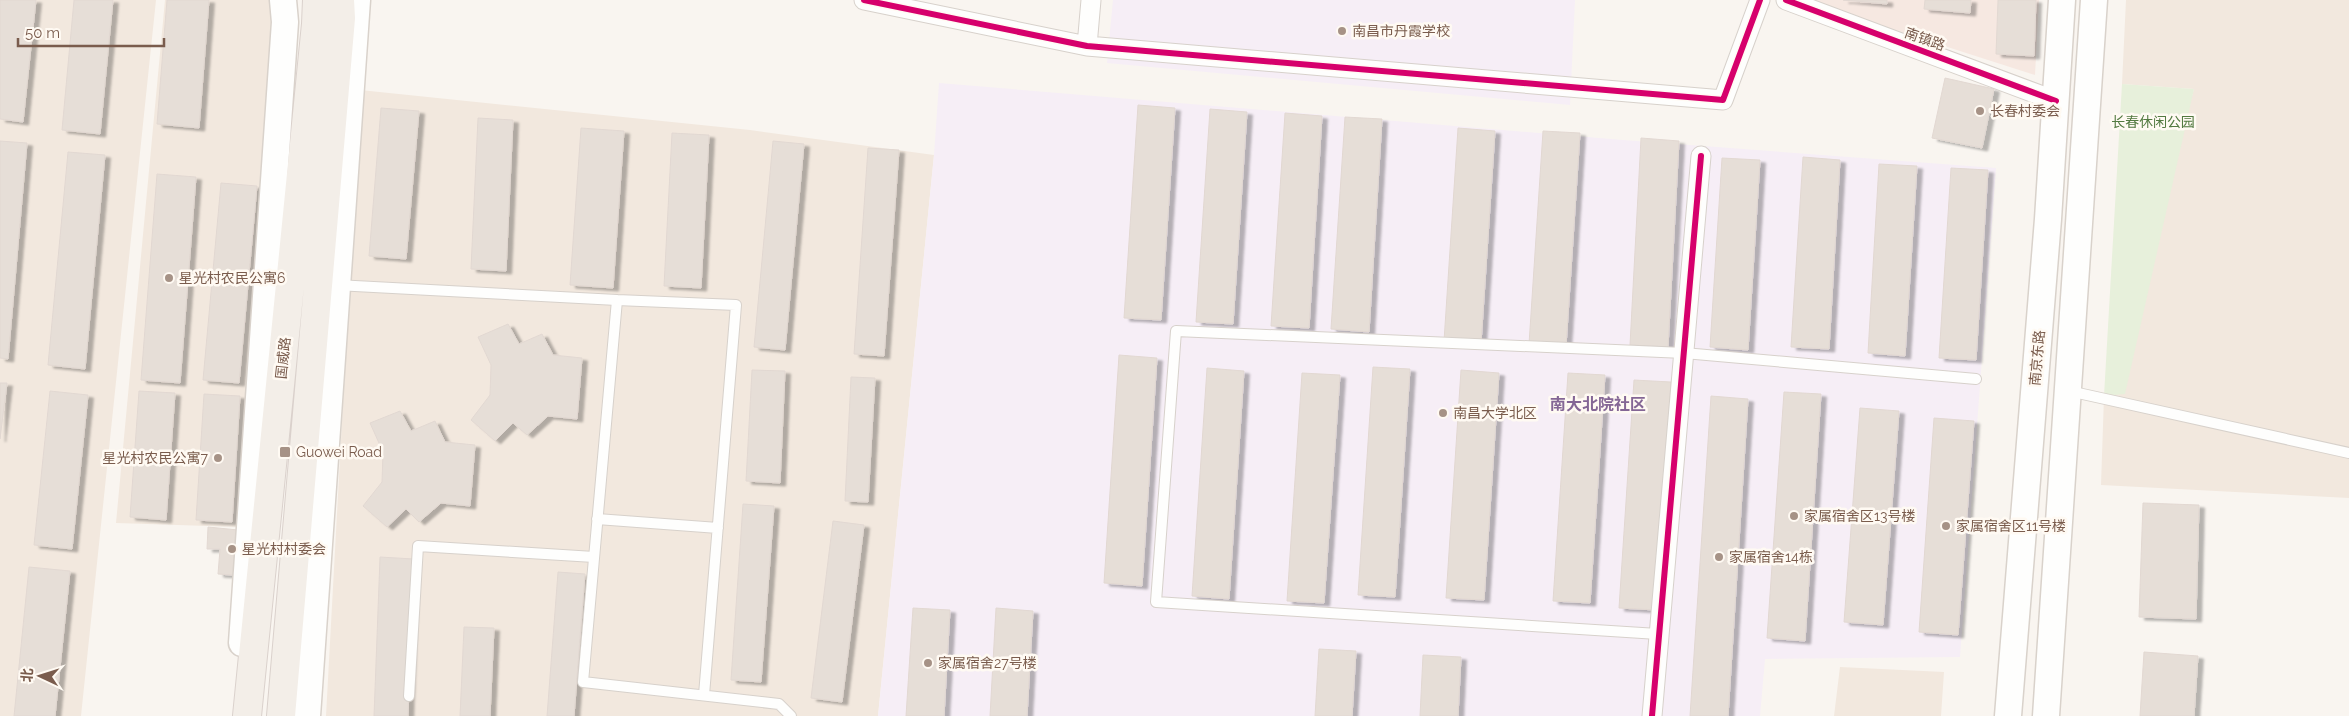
<svg xmlns="http://www.w3.org/2000/svg" width="2349" height="716" font-family="Raleway,'Noto Sans SC',sans-serif">
  <defs>
    <filter id="shadow"><feDropShadow dx="5.5" dy="3" stdDeviation="1" flood-color="#0004"/></filter>
  </defs>
  <rect width="100%" height="100%" fill="#f9f5f0"/>
  <path fill="#f2e8de" d="M0 0H156L81 716H0Z
    M165 0H273L239 527 116 523Z
    M2126 0H2349V498L2101 485 2104 396 2194 89 2122 84Z
    M360 90 750 130 934 155 878 716H326Z
    M1840 667 1944 672 1941 716H1834Z"/>
  <path fill="#f6e8e1" d="M1801 0H2039L2035 75Z"/>
  <path fill="#f6eef6" d="M1113 0H1575L1570 105 1107 63Z
    M939 83 1623 140 1996 168 1960 657 1765 659 1760 716H878L934 155Z"/>
  <path fill="#e7f0db" d="M2122 84 2194 89 2125 394 2104 396Z"/>
  <path fill="#e6ded7" stroke="#e2d8d2" filter="url(#shadow)" d="M0 0H36L23 122 0 119Z
    M74 0H113L100 134 62 130Z
    M167 0H209L199 128 157 124Z
    M1843 0H1887V4Z
    M1925 0H1971L1970 13 1924 9Z
    M1998 0H2036L2034 56 1996 54Z
    M1945 78 1994 89 1982 148 1932 138Z
    M1138 105 1175 108 1161 320 1124 318Z
    M381 108 419 111 406 259 369 256Z
    M1210 109 1247 112 1233 324 1196 322Z
    M1285 113 1322 116 1309 328 1271 326Z
    M1345 117 1382 119 1369 332 1331 329Z
    M478 118 513 120 506 271 471 269Z
    M581 128 624 131 613 288 570 285Z
    M1458 128 1495 131 1481 343 1444 341Z
    M1543 131 1580 133 1566 346 1529 344Z
    M672 133 709 135 701 288 664 286Z
    M1641 138 1679 141 1668 347 1630 345Z
    M0 141 27 143 8 359 0 358Z
    M773 141 804 144 785 350 754 347Z
    M868 148 899 150 884 356 854 354Z
    M68 152 105 155 85 369 48 365Z
    M1803 157 1840 160 1829 349 1791 347Z
    M1722 158 1760 160 1748 350 1710 347Z
    M1879 164 1917 166 1905 356 1868 353Z
    M1951 168 1988 170 1976 360 1939 358Z
    M157 174 196 177 180 383 141 380Z
    M221 183 257 186 239 383 203 380Z
    M508 324 519 344 542 334 553 355 582 358 577 419 548 416 527 435 513 423 495 441 471 420 490 395 491 365 478 337Z
    M1119 355 1157 358 1142 586 1104 583Z
    M1373 367 1410 369 1395 597 1358 595Z
    M1207 368 1244 371 1229 599 1192 596Z
    M752 370 785 371 780 483 746 481Z
    M1461 370 1499 373 1484 600 1446 598Z
    M1302 373 1340 375 1324 603 1287 601Z
    M1568 373 1605 375 1590 603 1553 601Z
    M851 377 875 378 868 502 845 501Z
    M1634 380 1671 382 1656 610 1619 608Z
    M0 383H7L0 439Z
    M50 391 88 395 72 549 34 545Z
    M139 391 175 393 166 520 130 517Z
    M1784 392 1821 394 1805 641 1767 638Z
    M204 394 240 396 232 522 196 520Z
    M1711 396 1748 399 1728 716H1690Z
    M1860 408 1899 411 1883 625 1844 622Z
    M400 411 411 431 435 421 445 442 475 445 470 506 441 503 419 522 406 509 387 527 363 506 382 482 383 452 370 423Z
    M1934 418 1974 421 1958 635 1919 632Z
    M2143 503 2199 505 2196 619 2139 617Z
    M743 504 774 506 761 682 731 680Z
    M833 521 864 525 842 702 811 698Z
    M208 527 248 531 245 576 218 574 220 549H207Z
    M380 557 414 559 408 716H374Z
    M29 567 70 571 55 716H14Z
    M558 572 585 574 574 716H547Z
    M913 608 950 610 944 716H906Z
    M996 608 1033 611 1027 716H990Z
    M464 627 494 628 490 716H460Z
    M1319 649 1356 651 1352 716H1315Z
    M2144 652 2198 656 2194 716H2140Z
    M1423 655 1461 657 1458 716H1420Z"/>
  <g fill="none" stroke-linecap="round" stroke-linejoin="round">
    <defs>
      <path id="lane" d="M336 285 617 300 583 682 779 704 791 716
        M617 300 736 305 704 695
        M2069 391 2349 453
        M597 519 718 528
        M1658 634 1156 602 1176 331 1684 353 1976 379
        M409 696 418 546 594 557"/>
      <path id="street" d="M864 0 1087 46 1723 100 1760 0
        M1786 0 2056 101
        M1087 46 1091 0
        M1652 716 1701 156"/>
      <path id="secondary" d="M242 643 285 22 283 0
        M307 716 357 0
        M2008 716 2048 219 2062 0
        M2046 716 2094 0"/>
      <path id="primary" d="M247 716 316 24 317 0
        M281 716 341 18 340 0"/>
    </defs>
    <use href="#lane" stroke="#d7d1cb" stroke-width="12"/>
    <use href="#street" stroke="#d7d1cb" stroke-width="21"/>
    <use href="#secondary" stroke="#d9d2cb" stroke-width="29"/>
    <use href="#primary" stroke="#dad1cc" stroke-width="30"/>
    <use href="#lane" stroke="#fefefd" stroke-width="10"/>
    <use href="#street" stroke="#fefefd" stroke-width="19"/>
    <use href="#secondary" stroke="#fefefd" stroke-width="26"/>
    <use href="#primary" stroke="#f3eee8" stroke-width="28"/>
    <defs>
      <path id="cycleway" d="M864 0 1087 46 1723 100 1760 0
        M1786 0 2056 101
        M1652 716 1701 156"/>
    </defs>
    <use href="#cycleway" stroke="#fffaf3" stroke-width="9"/>
    <use href="#cycleway" stroke="#d6006c" stroke-width="6"/>
  </g>
  <g fill="#a69286" stroke="#fffaf3" stroke-width="2">
    <circle cx="1342" cy="31" r="5"/>
    <circle cx="1980" cy="111" r="5"/>
    <circle cx="169" cy="278" r="5"/>
    <circle cx="1443" cy="413" r="5"/>
    <rect x="279" y="446" width="12" height="12" rx="2.5"/>
    <circle cx="218" cy="458" r="5"/>
    <circle cx="1794" cy="516" r="5"/>
    <circle cx="1946" cy="526" r="5"/>
    <circle cx="232" cy="549" r="5"/>
    <circle cx="1719" cy="557" r="5"/>
    <circle cx="928" cy="663" r="5"/>
  </g>
  <g text-anchor="middle" dominant-baseline="central" stroke-width="5" stroke-linejoin="round" paint-order="stroke">
    <g font-size="14" fill="#7a5c4d" stroke="#fffaf3" text-anchor="start">
      <text x="1352" y="31">南昌市丹霞学校</text>
      <text x="1990" y="111">长春村委会</text>
      <text x="179" y="278">星光村农民公寓6</text>
      <text x="1453" y="413">南昌大学北区</text>
      <text x="296" y="452">Guowei Road</text>
      <text x="208" y="458" text-anchor="end">星光村农民公寓7</text>
      <text x="1804" y="516">家属宿舍区13号楼</text>
      <text x="1956" y="526">家属宿舍区11号楼</text>
      <text x="242" y="549">星光村村委会</text>
      <text x="1729" y="557">家属宿舍14栋</text>
      <text x="938" y="663">家属宿舍27号楼</text>
    </g>
    <g font-size="14" fill="#7a5c4d" stroke="#fffaf3">
      <text transform="translate(1925 39) rotate(20)">南镇路</text>
      <text transform="translate(283 358) rotate(-84)">国威路</text>
      <text transform="translate(2037 358) rotate(-85)">南京东路</text>
    </g>
    <g font-size="14" fill="#537a41" stroke="#fffaf3">
      <text x="2153" y="122">长春休闲公园</text>
    </g>
    <g font-size="16" font-weight="bold" fill="#846695" stroke="#fffaf3">
      <text x="1598" y="404">南大北院社区</text>
    </g>
  </g>
  <g transform="translate(40 676) rotate(274)" stroke="#fffaf3" stroke-width="4" paint-order="stroke">
  <path d="M0-4L9 19L0 12L-9 19Z" fill="#7a5c4d"/>
  <text y="-8" font-size="14" font-weight="bold" text-anchor="middle" fill="#7a5c4d">北</text>
  </g>
  <path d="M18 38v8h146v-8" fill="none" stroke="#7a5c4d" stroke-width="2.5"/>
  <text x="25" y="38" font-size="15" fill="#7a5c4d" stroke="#fffaf3" stroke-width="4" paint-order="stroke">50 m</text>
</svg>
